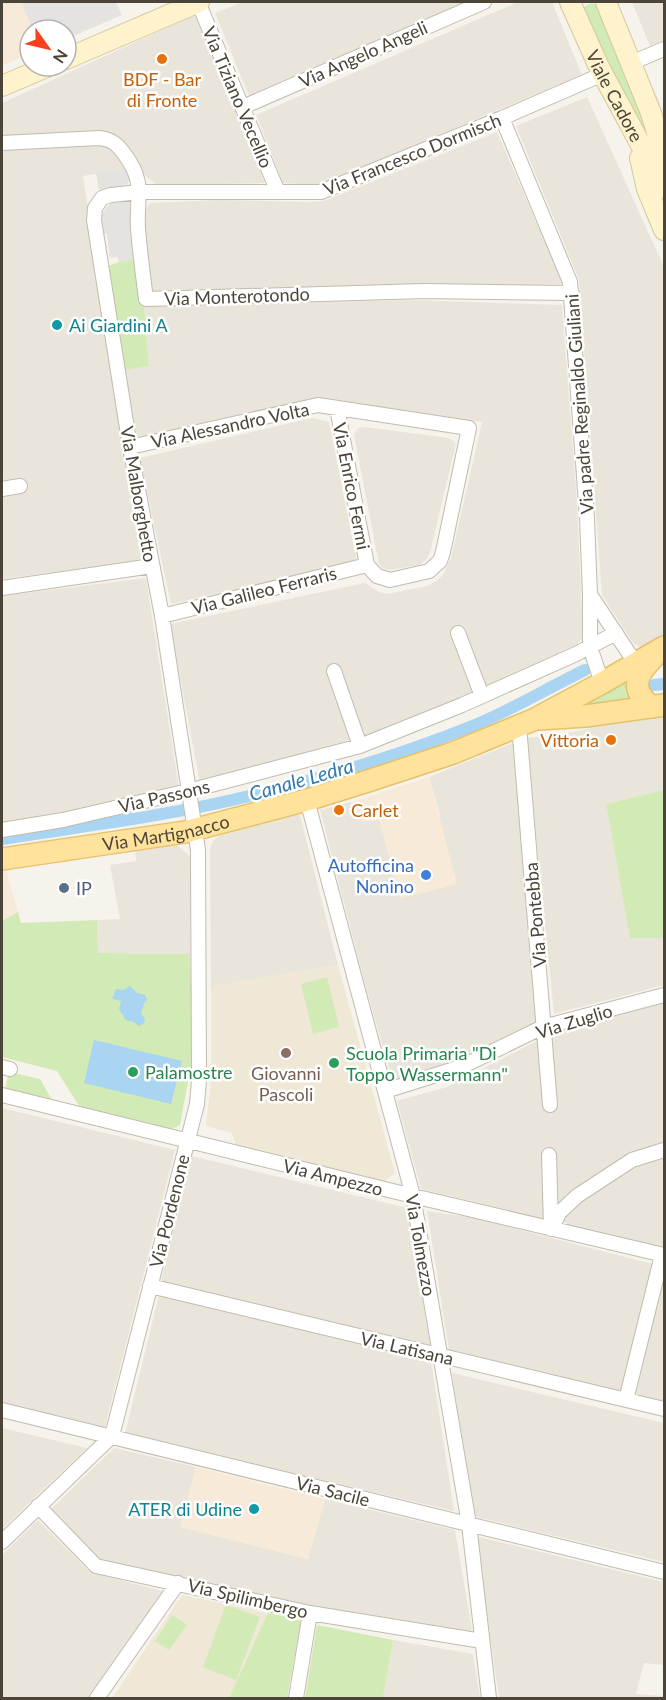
<svg xmlns="http://www.w3.org/2000/svg" width="666" height="1700" font-family="Lato,sans-serif">
  <rect width="100%" height="100%" fill="#f6f3ec"/>
  <path fill="#eae5da" d="M243 2H466L249 96 215 13Z
    M518 2H552L582 75 318 185 283 183 256 115Z
    M632 2H664V40L650 46Z
    M195 15 265 183 158 185 145 176 118 141 101 131 2 139V103Z
    M587 97 664 267V639L643 649 633 643 602 595 579 280 516 126Z
    M497 132 563 284 152 293 142 216 150 203 217 200 311 202 324 201Z
    M105 143 131 168 83 176 143 560 2 579V148Z
    M407 300 562 305 577 503 583 637 576 645 474 693 367 735 200 783 170 624 365 583 379 592 387 594 427 586 436 581 442 576 451 558 482 422 317 400 137 438 124 370 149 365 144 306Z
    M312 418 329 422 357 561 171 604 140 458Z
    M365 427 449 438 456 443 431 549 427 559 419 565 389 570 382 568 379 564 354 435 358 428Z
    M146 578 179 788 2 828V596Z
    M664 713V790L606 804 630 938H664V985L554 1014 526 738 553 736Z
    M518 741 537 1022 448 1067 393 1082 366 988 320 810 351 802 355 816 360 815 371 820 440 815 429 777Z
    M299 811 338 965 211 987 210 849 212 842 220 835Z
    M173 842 191 857 190 954 98 953 97 920 120 919 110 865 136 861 135 847Z
    M664 1001V1247L421 1189 397 1101 447 1087 556 1031Z
    M2 1108 175 1150 105 1427 2 1403Z
    M192 1156 407 1208 431 1349 160 1285Z
    M427 1211 474 1218 664 1267V1402L449 1350Z
    M159 1295 431 1361 454 1511 125 1434Z
    M452 1373 664 1423V1562L472 1516Z
    M2 1428 87 1448 2 1529Z
    M114 1448 196 1467 181 1527 308 1559 325 1499 455 1530 472 1630 469 1632 359 1613 304 1606 92 1558 48 1512Z
    M38 1520 90 1572 166 1592 90 1698H2V1555Z
    M479 1537 664 1582V1665L644 1663 636 1694 664 1696V1698H499L479 1559Z
    M393 1640 473 1654 480 1698H383Z"/>
  <path fill="#f7ead8" d="M2 2H21L33 30H30V54L2 66Z
    M429 777 457 884 400 899 379 820 361 822 360 815 355 816 351 802Z
    M2 866H5L18 912 2 921Z
    M196 1467 325 1499 308 1559 181 1527Z"/>
  <path fill="#efe8d6" d="M338 965 395 1173 384 1182 236 1148 232 1133 206 1126 211 1082V987Z
    M182 1595 301 1620 287 1698H112Z"/>
  <path fill="#d2eab5" d="M592 3 598 6 664 173 620 95 582 12 585 6Z
    M136 259 144 306 149 366 124 370 108 266 119 262Z
    M631 673 638 703 552 713Z
    M664 790V938H630L606 804Z
    M18 912 21 923 97 920 98 953 190 954 193 1054 180 1125 169 1130 79 1106 57 1071 2 1057V921Z
    M327 977 339 1027 313 1034 301 984Z
    M9 1072 40 1079 52 1100 5 1089Z
    M226 1605 260 1617 236 1680 203 1667Z
    M268 1613 301 1620 287 1698H229Z
    M172 1615 187 1625 169 1650 155 1641Z
    M317 1625 393 1640 383 1698H305Z"/>
  <path fill="#e5e3e0" d="M21 2H116L122 15 66 39V30H33Z
    M131 168V177L126 187 99 190 96 173Z
    M130 201 136 259 119 262 117 257 110 258 107 234H104L102 215 106 208 112 203Z"/>
  <path fill="#a9d4f2" d="M130 986 137 993 145 995 147 1000 144 1003 141 1014 145 1018 144 1023 139 1026 134 1022 126 1020 119 1009 121 1001 112 999 116 989 124 990Z
    M94 1040 182 1061 171 1104 84 1083Z"/>
  <g fill="none" stroke-linecap="round" stroke-linejoin="round">
    <path stroke="#a9d4f2" stroke-width="12" d="M654 685 664 684
      M2 839C84 826 168 816 249 796 324 778 403 754 475 725 513 709 548 688 585 670"/>
    <defs>
      <path id="minor" d="M198 2 278 192
        M631 63 664 49
        M243 107 484 2
        M502 118 570 282 587 518 590 595V647L602 683
        M2 143 99 138C112 139 118 145 125 155 146 183 136 197 138 229 140 253 143 276 146 299L424 291 572 293
        M130 447 318 405 469 428 443 552 440 561 429 571 390 580 377 576 367 565 337 408
        M2 489 20 486
        M2 588 152 566
        M591 596 636 664
        M162 616 367 565
        M458 633 482 696
        M334 671 360 746
        M519 725 550 1105
        M307 800 413 1196 469 1524 489 1698
        M2 830 63 820 188 791 360 746 462 705 576 654 616 633
        M2 1067 10 1069
        M385 1091 461 1067 543 1027 664 995
        M2 1095 413 1196 664 1255
        M549 1155 551 1227
        M551 1229 560 1212 577 1196 632 1160 664 1150
        M150 1286 664 1409
        M626 1400 662 1255
        M2 1410 664 1572
        M38 1506 96 1566 310 1613 482 1641
        M2 1542 112 1436 197 1104 199 1080 198 850 162 616 130 447 94 220 95 208 102 198 111 195 140 192H321L502 118 603 74
        M97 1698 178 1583
        M296 1698 310 1613"/>
      <g id="secondary">
        <path id="s1" d="M570 2 599 67 664 188"/>
        <path d="M606 2 651 113 664 155"/>
        <path d="M66 59 199 2"/>
        <path d="M2 86 49 66"/>
        <path d="M640 158 647 189 664 230"/>
      </g>
      <g id="primary">
        <path d="M652 707C630 690 635 676 653 658"/>
        <path d="M539 719 586 716 664 705"/>
        <path id="s2" d="M2 859 185 832 307 800 371 780 453 753 533 720 602 683 664 647"/>
      </g>
    </defs>
    <use href="#minor" stroke="#c2bbae" stroke-width="16"/>
    <use href="#secondary" stroke="#d6c79b" stroke-width="22"/>
    <use href="#primary" stroke="#e6c16a" stroke-width="24"/>
    <use href="#minor" stroke="#fff" stroke-width="14"/>
    <use href="#secondary" stroke="#fff3cd" stroke-width="20"/>
    <use href="#primary" stroke="#ffe39c" stroke-width="21"/>
  </g>
  <g fill="#e8710a" stroke="#fff" stroke-width="2">
    <circle cx="162" cy="59" r="6"/>
    <circle cx="611" cy="740" r="6"/>
    <circle cx="339" cy="810" r="6"/>
  </g>
  <g fill="#0f9aa8" stroke="#fff" stroke-width="2">
    <circle cx="57" cy="325" r="6"/>
    <circle cx="254" cy="1509" r="6"/>
  </g>
  <circle fill="#3f7fe0" stroke="#fff" stroke-width="2" cx="426" cy="875" r="6"/>
  <circle fill="#5c6f8a" stroke="#fff" stroke-width="2" cx="64" cy="888" r="6"/>
  <circle fill="#8d6e63" stroke="#fff" stroke-width="2" cx="286" cy="1053" r="6"/>
  <g fill="#2e9e5b" stroke="#fff" stroke-width="2">
    <circle cx="334" cy="1063" r="6"/>
    <circle cx="133" cy="1072" r="6"/>
  </g>
  <g text-anchor="middle" dominant-baseline="central" stroke-width="5" stroke-linejoin="round" paint-order="stroke">
    <g font-size="18" fill="#4b4439" stroke="#fff">
      <text transform="translate(363 54) rotate(-24)">Via Angelo Angeli</text>
      <text stroke="none"><textPath href="#s1" startOffset="104">Viale Cadore</textPath></text>
      <text transform="translate(238 97) rotate(67)">Via Tiziano Vecellio</text>
      <text transform="translate(412 154) rotate(-22)">Via Francesco Dormisch</text>
      <text transform="translate(237 296) rotate(-2)">Via Monterotondo</text>
      <text transform="translate(579 404) rotate(-94)">Via padre Reginaldo Giuliani</text>
      <text transform="translate(230 425) rotate(-12)">Via Alessandro Volta</text>
      <text transform="translate(352 486) rotate(79)">Via Enrico Fermi</text>
      <text transform="translate(139 494) rotate(80)">Via Malborghetto</text>
      <text transform="translate(264 590) rotate(-14)">Via Galileo Ferraris</text>
      <text transform="translate(164 796) rotate(-13)">Via Passons</text>
      <text stroke="none"><textPath href="#s2" startOffset="166">Via Martignacco</textPath></text>
      <text transform="translate(535 915) rotate(-95)">Via Pontebba</text>
      <text transform="translate(574 1021) rotate(-17)">Via Zuglio</text>
      <text transform="translate(333 1177) rotate(14)">Via Ampezzo</text>
      <text transform="translate(169 1211) rotate(-76)">Via Pordenone</text>
      <text transform="translate(421 1245) rotate(80)">Via Tolmezzo</text>
      <text transform="translate(407 1348) rotate(13)">Via Latisana</text>
      <text transform="translate(333 1491) rotate(14)">Via Sacile</text>
      <text transform="translate(248 1598) rotate(13)">Via Spilimbergo</text>
    </g>
    <g font-size="18" fill="#c56008" stroke="#fff">
      <text x="162" y="79">BDF - Bar<tspan x="162" dy="21">di Fronte</tspan></text>
      <text x="599" y="740" text-anchor="end">Vittoria</text>
      <text x="351" y="810" text-anchor="start">Carlet</text>
    </g>
    <g font-size="18" fill="#0d838f" stroke="#fff" text-anchor="start">
      <text x="69" y="325">Ai Giardini A</text>
      <text x="242" y="1509" text-anchor="end">ATER di Udine</text>
    </g>
    <g font-size="18" fill="#366cbe" stroke="#fff" text-anchor="end">
      <text x="414" y="865">Autofficina<tspan x="414" dy="21">Nonino</tspan></text>
    </g>
    <g font-size="18" fill="#4e5e75" stroke="#fff" text-anchor="start">
      <text x="76" y="888">IP</text>
    </g>
    <g font-size="18" fill="#27864d" stroke="#fff" text-anchor="start">
      <text x="346" y="1053">Scuola Primaria "Di<tspan x="346" dy="21">Toppo Wassermann"</tspan></text>
      <text x="145" y="1072">Palamostre</text>
    </g>
    <g font-size="18" fill="#785e54" stroke="#fff">
      <text x="286" y="1073">Giovanni<tspan x="286" dy="21">Pascoli</tspan></text>
    </g>
    <g font-size="20" font-style="italic" fill="#2e7ab2" stroke="#fff">
      <text transform="translate(301 779) rotate(-16)">Canale Ledra</text>
    </g>
  </g>
  <rect width="666" height="1700" fill="none" stroke="#4b4439" stroke-width="6"/>
  <g transform="translate(48 48) rotate(124)"><circle r="28" fill="#ffffff" stroke="#b7b4b0" stroke-width="1.5"/>
  <path d="M0-4.5L10 22L0 15L-10 22Z" fill="#fc3f1d"/>
  <text y="-9" font-size="16" font-weight="bold" text-anchor="middle" fill="#4b4439">N</text>
  </g>
</svg>
